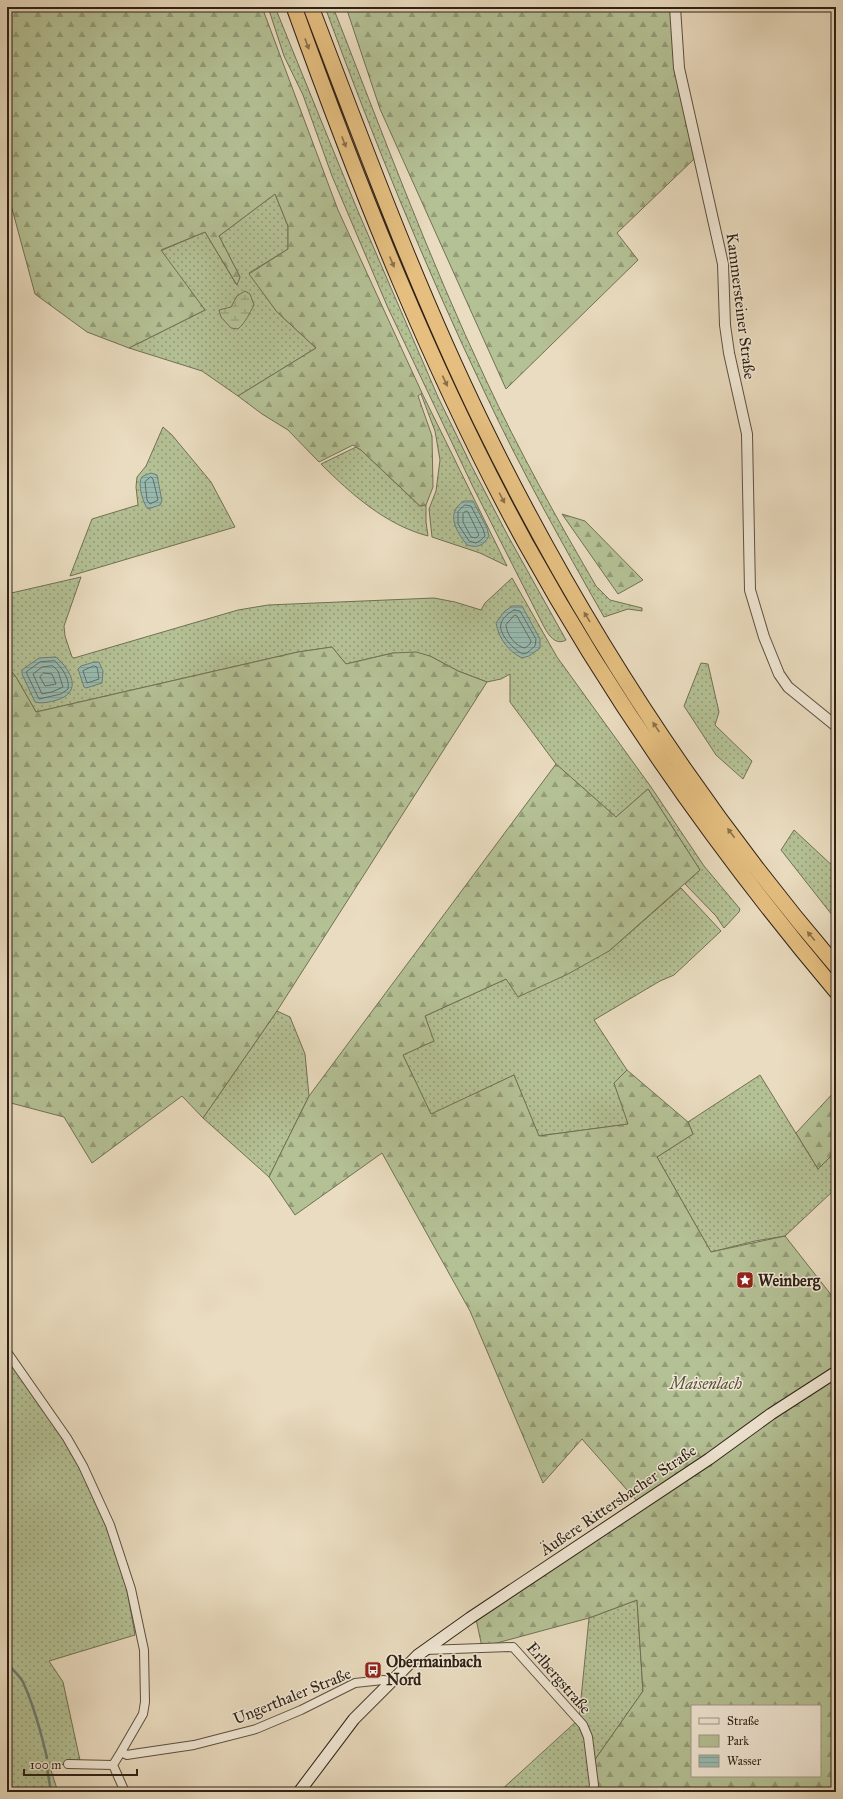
<svg xmlns="http://www.w3.org/2000/svg" width="843" height="1799" font-family="'IM FELL Great Primer',serif">
  <defs>
    <pattern id="green-dots" width="8" height="8" patternUnits="userSpaceOnUse"><rect width="8" height="8" fill="#b4c195"/><path d="M2 2h.1M6 6h.1" fill="none" stroke="#939c78" stroke-width="1.8" stroke-linecap="round"/></pattern>
    <pattern id="forest-firs" width="22" height="20" patternUnits="userSpaceOnUse"><rect width="22" height="20" fill="#b4c195"/><path d="M5 1l3.5 6h-7zM16 11l3.5 6h-7z" fill="#939c78"/></pattern>
    <pattern id="wetland-marsh" width="20" height="14" patternUnits="userSpaceOnUse"><rect width="20" height="14" fill="#b4c195"/><path d="M1 5h8M5 5V1M11 12h8M15 12V8" fill="none" stroke="#939c78"/></pattern>
    <pattern id="water-rules" width="6" height="5" patternUnits="userSpaceOnUse"><rect width="6" height="5" fill="#98bcb3"/><path d="M0 2.5h6" fill="none" stroke="#83a199"/></pattern>
  </defs>
  <rect width="100%" height="100%" fill="#eadcc0"/>
  <filter id="stains"><feTurbulence type="fractalNoise" baseFrequency=".005" numOctaves="4"/><feColorMatrix values="0 0 0 0 .2 0 0 0 0 .09 0 0 0 0 .02 0 0 0 .5 -.17"/></filter>
  <radialGradient id="worn" r=".72"><stop offset=".6" stop-color="#630" stop-opacity="0"/><stop offset="1" stop-color="#630" stop-opacity=".3"/></radialGradient>
  <path fill="url(#green-dots)" stroke="#717155" d="M268 7H275L357 209 438 397 471 465 508 536 566 640C552 648 544 626 539 617L473 487 388 308 332 176 303 95 284 56Z
    M325 7H333C382 132 429 259 486 380 519 451 557 519 596 586L610 600 642 608V611L628 609 604 617C562 543 521 470 485 393 425 267 373 138 325 7Z
    M275 194 288 226V249L249 273 277 312 316 348 238 396 202 371 129 348 205 310 160 251 205 232 236 284 240 277 219 236Z
    M422 393 507 566 480 553 432 537 429 509 436 491 440 460 435 431 421 394Z
    M163 427 172 435 211 482 235 527 70 576 92 519 138 505 136 487 137 477 146 466Z
    M356 447 361 450 420 506 426 505V522L428 536C386 525 351 494 321 464Z
    M81 577 64 626 65 636 72 657 74 658 238 610 268 605 434 598 455 602 481 610 485 603 512 578 557 657 651 787 704 866 740 909 739 912 724 928 716 916 685 884 700 870 648 789 616 817 556 764 510 702V674L501 679 487 682 458 671 430 656 393 653 346 664 332 647 298 652 36 712 16 677 7 666V594Z
    M701 663 708 664 719 712 715 725 752 761 743 779 716 755 684 706Z
    M794 830 836 869V920L781 850Z
    M681 888 721 931 674 975 660 981 594 1020 627 1070 614 1083 629 1124 538 1136 514 1075 431 1115 403 1055 433 1041 425 1016 506 979 609 951Z
    M277 1011 290 1017 305 1054 309 1096 269 1177 203 1118Z
    M760 1075 818 1169 836 1151V1191H833L785 1236 755 1241 711 1252 657 1157 693 1134 688 1122Z
    M7 1352 78 1456 120 1551 135 1635 49 1661 63 1682 81 1765 49 1764 58 1792H7Z
    M637 1600 643 1691 594 1761 592 1792H499L579 1719 589 1618Z"/>
  <path fill="url(#forest-firs)" stroke="#717155" fill-rule="evenodd" d="M7 7H262L338 210 422 393 418 396 432 436 433 487 426 505 420 506 361 450 353 445 319 462 288 430 262 414 238 396 316 348 277 312 249 274 288 249V226L275 194 219 236 240 277 237 285 205 232 161 250 205 310 129 348 87 332 35 294 7 190Z
    M346 7H670L674 45 695 158 617 233 638 260 506 389 380 109Z
    M562 514 585 521 643 580 618 594Z
    M332 647 346 664 393 653 416 652 430 656 458 671 487 682 277 1011 203 1118 182 1096 92 1163 64 1117 7 1102V666L16 677 36 712 298 652Z
    M556 764 616 817 648 789 700 870 609 951 568 974 518 997 506 979 425 1016 434 1041 403 1055 431 1114 514 1075 539 1136 628 1124 614 1083 627 1070 688 1122 693 1134 657 1157 711 1252 785 1236 836 1301V1792H592L594 1761 643 1691 637 1600 589 1618 482 1647 476 1619 643 1508 582 1439 543 1483 470 1311 382 1153 295 1215 269 1177 309 1096ZM692 1706H820V1776H692Z
    M836 1090V1151L818 1169 796 1133Z"/>
  <path fill="url(#wetland-marsh)" stroke="#717155" d="M245 291 250 294 254 305C249 314 246 322 238 329L231 328 221 317 219 310 231 307 237 296Z"/>
  <path fill="url(#water-rules)" stroke="#6e7e74" d="M151 473 157 475 162 501 160 505 148 509C143 504 137 483 142 477 144 475 149 474 151 473Z
    M464 501H473L487 528 489 536C483 546 478 548 467 545 456 531 445 513 464 501Z
    M512 606H522L540 639V648L529 656 522 658C508 651 499 639 496 623L504 612Z
    M56 657C71 670 83 692 57 700 50 702 42 704 35 702L22 674V670L39 658Z
    M94 662H99L103 671 102 683 86 688 84 687 78 669 81 666Z"/>
  <g fill="none" stroke-linecap="round" stroke-linejoin="round">
    <path stroke="#636e64" stroke-width="1" d="M151 477 153 479 158 500 150 504 147 500 145 482Z
      M465 505 471 506 483 529 485 536 481 540 476 543 469 541 458 524V512Z
      M466 511 468 512 479 535 476 538 471 537 463 522V514Z
      M514 610 520 611 536 639 535 646 527 653 523 654C515 651 498 634 501 624 502 618 509 613 514 610Z
      M515 615 517 616 531 641 530 644 525 648C516 647 506 634 506 625Z
      M55 661C62 668 70 679 68 689L61 694 39 699 26 672 40 662Z
      M53 666 58 671 63 687 52 692 42 694 33 674 42 667Z
      M94 666 97 667 99 679 87 683 83 671Z
      M44 673 52 674 56 684 45 686 40 677Z"/>
    <path stroke="#6e7e74" stroke-width="2.5" d="M7 1663C12 1669 19 1675 23 1682 34 1706 41 1732 47 1758
      M47 1768 51 1792"/>
    <defs>
      <path id="minor" d="M7 1352 67 1438 83 1466 110 1525 131 1589 144 1650 145 1702 143 1714 121 1752
        M425 1650 513 1647 583 1725 588 1737 594 1785 592 1792
        M68 1764 113 1765 121 1752 127 1755 133 1754 194 1745 256 1729 301 1710 355 1683 383 1680 392 1681
        M113 1765 125 1792"/>
      <path id="tertiary" d="M675 7 679 68 723 264 725 325 729 353 747 434 750 590 764 637 779 674 788 687 836 726"/>
      <path id="secondary" d="M299 1792 354 1719 418 1655 470 1618 709 1459 771 1414 836 1372"/>
      <path id="motorway" d="M294 7C360 190 432 373 526 544 614 703 719 852 836 991
        M311 7C364 146 416 287 481 421 576 616 695 801 836 966"/>
    </defs>
    <use href="#minor" stroke="#5d5040" stroke-width="10"/>
    <use href="#tertiary" stroke="#5d5040" stroke-width="12"/>
    <use href="#secondary" stroke="#2e2115" stroke-width="13"/>
    <use href="#motorway" stroke="#2e2115" stroke-width="17"/>
    <use href="#minor" stroke="#f1e8d6" stroke-width="8"/>
    <use href="#tertiary" stroke="#f1e8d6" stroke-width="10"/>
    <use href="#secondary" stroke="#f1e8d6" stroke-width="11"/>
    <use href="#motorway" stroke="#e5be80" stroke-width="15"/>
  </g>
  <defs><path id="oneway-solid" d="M-6-.8H1V-3.2L6.5 0L1 3.2V.8H-6Z"/></defs>
  <g fill="#8a704a">
    <use href="#oneway-solid" transform="translate(307 44) rotate(70)"/>
    <use href="#oneway-solid" transform="translate(344 142) rotate(69)"/>
    <use href="#oneway-solid" transform="translate(392 262) rotate(67)"/>
    <use href="#oneway-solid" transform="translate(445 381) rotate(65)"/>
    <use href="#oneway-solid" transform="translate(502 498) rotate(62)"/>
    <use href="#oneway-solid" transform="translate(587 617) rotate(-121)"/>
    <use href="#oneway-solid" transform="translate(656 727) rotate(-124)"/>
    <use href="#oneway-solid" transform="translate(731 833) rotate(-127)"/>
    <use href="#oneway-solid" transform="translate(811 936) rotate(-130)"/>
  </g>
  <defs>
    <symbol id="sight-square" viewBox="-11 -11 22 22"><rect x="-9" y="-9" width="18" height="18" rx="4" fill="#8f2418" stroke="#f1e8d6"/><path d="M0-6L1.8-2.2L6-1.7L2.9 1.2L3.7 5.4L0 3.3L-3.7 5.4L-2.9 1.2L-6-1.7L-1.8-2.2Z" fill="#fff"/></symbol>
    <symbol id="bus-square" viewBox="-11 -11 22 22"><rect x="-9" y="-9" width="18" height="18" rx="4" fill="#8f2418" stroke="#f1e8d6"/><path d="M-5-6H5V4H4V6H2V4H-2V6H-4V4H-5ZM-3.5-4V0h7V-4ZM-3.5 1.2v1.5H-2V1.2ZM2 1.2v1.5H3.5V1.2Z" fill="#fff"/></symbol>
  </defs>
  <g fill-rule="evenodd">
    <use href="#sight-square" x="735" y="1270" width="20" height="20"/>
    <use href="#bus-square" x="363" y="1660" width="20" height="20"/>
  </g>
  <g text-anchor="middle" dominant-baseline="central" stroke-width="3" stroke-linejoin="round" paint-order="stroke">
    <g font-size="16" fill="#2e2115" stroke="#f1e8d6">
      <text transform="translate(741 306) rotate(83)">Kammersteiner Straße</text>
      <text transform="translate(618 1500) rotate(-34)">Äußere Rittersbacher Straße</text>
      <text transform="translate(559 1678) rotate(49)">Erlbergstraße</text>
      <text transform="translate(292 1696) rotate(-22)">Ungerthaler Straße</text>
    </g>
    <g font-size="16" font-weight="bold" fill="#2e2115" stroke="#f1e8d6" text-anchor="start">
      <text x="758" y="1280">Weinberg</text>
      <text x="386" y="1661">Obermainbach<tspan x="386" dy="18">Nord</tspan></text>
    </g>
    <g font-size="16" font-style="italic" fill="#56513b" stroke="#f1e8d6">
      <text x="706" y="1383">Maisenlach</text>
    </g>
  </g>
  <rect width="843" height="1799" fill="none" stroke="#eadcc0" stroke-width="24"/>
  <rect x="8" y="8" width="827" height="1783" fill="none" stroke="#2e2115" stroke-width="2"/>
  <rect x="12" y="12" width="819" height="1775" fill="none" stroke="#2e2115"/>
  <rect x="691" y="1705" width="130" height="72" fill="#f1e8d6" stroke="#a39889"/>
  <rect x="699" y="1718" width="20" height="6" fill="#f1e8d6" stroke="#a39889"/>
  <text x="727" y="1725" font-size="12" fill="#2e2115">Straße</text>
  <rect x="699" y="1735" width="20" height="12" fill="#b4c195" stroke="#a39889"/>
  <text x="727" y="1745" font-size="12" fill="#2e2115">Park</text>
  <rect x="699" y="1755" width="20" height="12" fill="url(#water-rules)" stroke="#a39889"/>
  <text x="727" y="1765" font-size="12" fill="#2e2115">Wasser</text>
  <path d="M24 1769v6h113v-6" fill="none" stroke="#2e2115" stroke-width="2"/>
  <text x="30" y="1769" font-size="12" fill="#2e2115" stroke="#f1e8d6" stroke-width="3" paint-order="stroke">100 m</text>
  <rect width="100%" height="100%" filter="url(#stains)"/>
  <rect width="100%" height="100%" fill="url(#worn)"/>
</svg>
